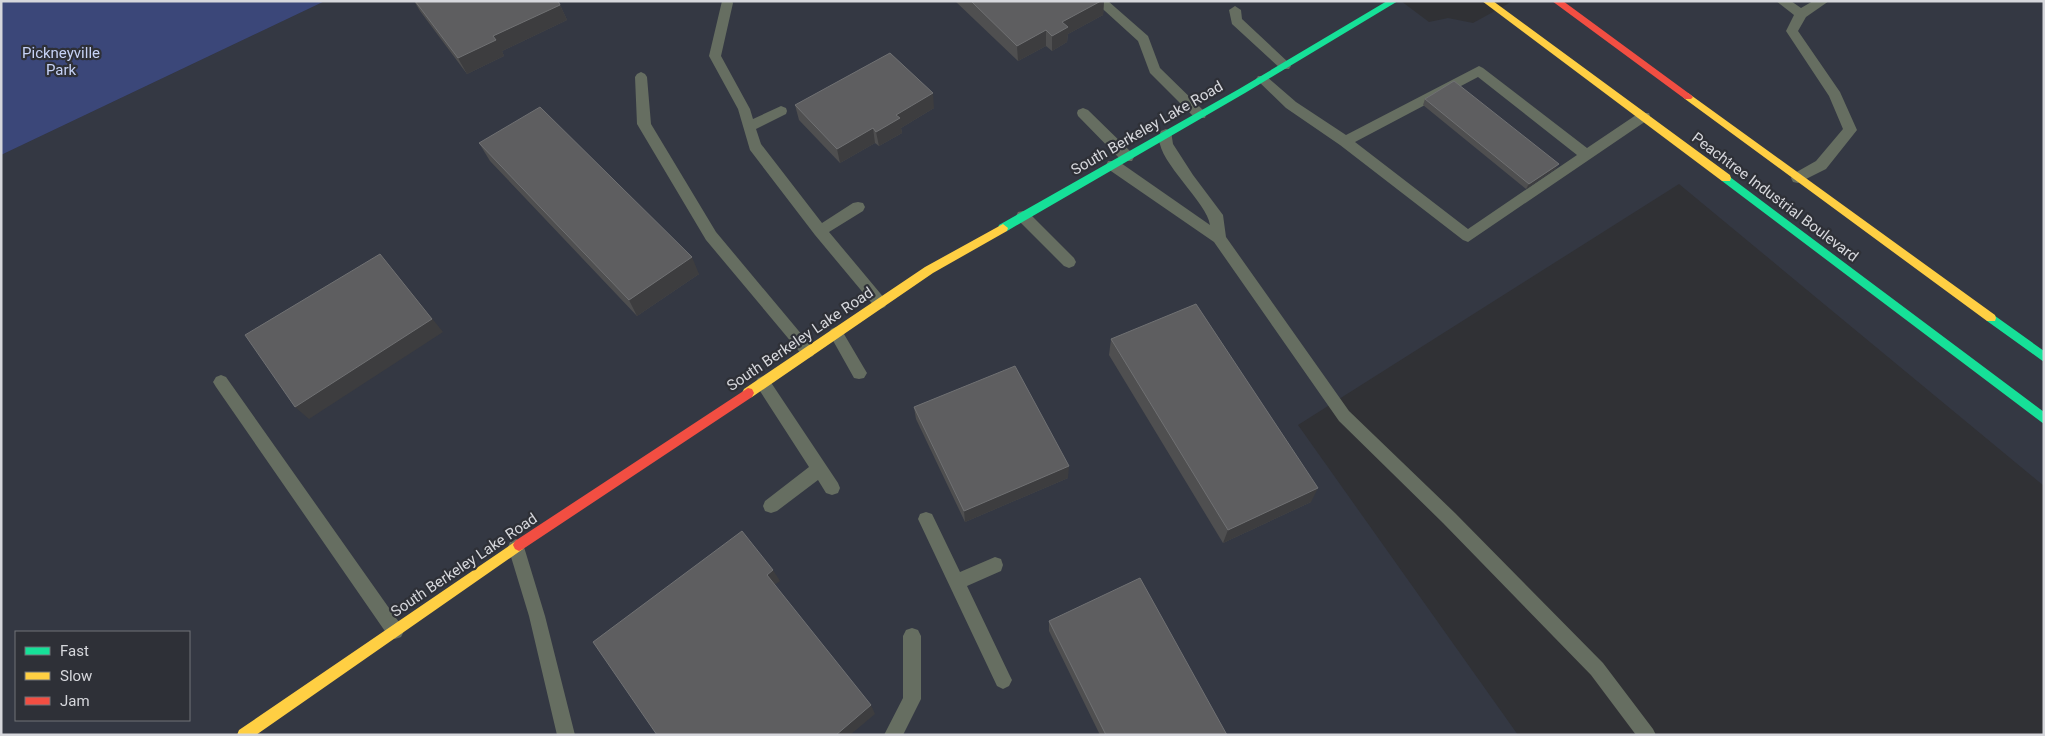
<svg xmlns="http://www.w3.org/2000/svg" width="2045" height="736" font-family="Roboto,sans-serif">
  <rect width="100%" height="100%" fill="#303135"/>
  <path fill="#343843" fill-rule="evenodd" d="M325 1H1401L1429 22 1448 18 1473 23 1513 1H2044V486L1679 184 1298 425 1518 735H1V155ZM16 632H189V720H16Z"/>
  <path fill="#3b4779" d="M1 1H325L1 155Z"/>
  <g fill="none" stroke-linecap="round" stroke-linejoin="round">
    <path fill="#666e61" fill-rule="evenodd" d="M722 1H732L733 3 721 56 750 109 753 119 781 106 786 108 787 111 786 114 756 129 761 144 822 223 853 203 858 202 863 203 865 207 863 211 829 232 885 299 887 303 885 307 880 309 875 307 815 235 750 150 738 109 709 56Z
      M1094 1H1108L1148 36 1160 68 1205 112 1206 115 1205 118H1195L1150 73 1138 41Z
      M1776 1H1791L1801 8 1813 1H1829L1806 17 1798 31 1840 92 1857 130 1826 169 1798 183 1793 182 1791 178 1793 174 1816 161 1843 129 1829 96 1786 31 1794 15Z
      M1235 6 1241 10 1242 19 1289 63 1291 66 1289 69H1281L1232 24 1229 10Z
      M1479 66 1483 68 1587 148 1639 113H1649L1650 116 1649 119 1468 242 1463 240 1340 145 1286 108 1256 79 1258 76H1266L1296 102 1346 135ZM1478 77 1577 155 1468 229 1355 142Z
      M641 72 645 74 647 77 651 124 716 232 813 348 815 352 813 356 808 358 803 356 706 240 637 124 635 77 637 74Z
      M1083 108 1088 110 1132 153 1134 157 1132 161H1122L1078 116 1077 113 1078 110Z
      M1166 129 1171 131 1173 144 1193 175 1223 215 1226 237 1349 411 1455 513 1603 663 1653 729 1656 735H1636L1591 675 1443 523 1339 421 1214 242 1108 169 1106 165 1108 161H1118L1210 225C1207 200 1148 154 1161 131Z
      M1023 211 1028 212 1074 258 1076 262 1074 266 1069 268 1064 266 1018 220 1016 216 1018 212Z
      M836 327 841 329 864 368 867 373 864 378 859 379 854 378 831 337 829 333 831 329Z
      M221 375 226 377 401 625 404 631 401 637 395 639 389 637 216 387 213 382 216 377Z
      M763 376 768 378 838 483 840 488 838 493 832 495 826 493 818 480 777 511 771 513 765 511 763 506 765 501 809 467 758 388 755 383 758 378Z
      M926 512 932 514 960 572 995 557 1001 559 1003 565 1001 571 967 586 1009 674 1012 680 1009 686 1003 689 997 686 918 519 920 514Z
      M516 539 522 542 524 547 545 616 575 735H557L529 616 508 547 510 542Z
      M912 628 918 630 921 636V699L903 735H884L903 698V636L906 630Z"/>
    <path fill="#16e098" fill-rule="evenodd" d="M1387 1H1398L1245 93 1007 231H999L998 228 999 225 1239 89Z
      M1726 174 2044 412V424L1722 181 1721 178Z
      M1991 313 2044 351V362L1987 321 1986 318 1987 315Z"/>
    <path fill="#ffcf43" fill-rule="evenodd" d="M1482 1H1493L1730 175 1731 178 1730 181H1722Z
      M1688 93 1995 315 1996 318 1995 321H1987L1685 99 1683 97 1685 95Z
      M1003 224 1008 228 1007 231 933 273 752 397 748 398 744 397 742 393 744 389 925 267Z
      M519 539 523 541 525 545 523 549 256 735H237L239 730Z"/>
    <path fill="#f24e42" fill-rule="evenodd" d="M1552 1H1563L1691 95 1693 97 1691 99H1685Z
      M748 388 752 389 754 393 752 397 523 549 519 551 515 549 513 545 515 541Z"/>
  </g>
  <path fill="#4f4f50" d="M414 1H558L560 5 567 20 502 51 504 56 467 74 420 11Z
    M955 1H1104L1103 15 1068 34 1067 42 1052 51 1046 46 1018 61Z
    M1425 99 1559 164 1555 169 1526 189 1423 105Z
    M795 105 934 108 901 128 902 133 879 146 875 143 840 163 799 120Z
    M479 143 699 274 637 316 490 161Z
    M1111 339 1311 502 1223 543 1109 355Z
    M914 407 1068 478 965 522 916 419Z
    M1049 621 1227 735H1100L1049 631Z"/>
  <path fill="#3d3d3f" d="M1101 1H1104L1103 15 1068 34 1067 42 1052 51V36L1062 22Z
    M560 5 567 20 502 51 504 56 467 74 458 58 493 36Z
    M1046 30V46L1018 61 1017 46Z
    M933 93 934 108 901 128 902 133 879 146 876 132 896 115Z
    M873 128 875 143 840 163 837 149Z
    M1559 164 1555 169 1526 189 1529 184Z
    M380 254 443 332 309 419 295 407Z
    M692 257 699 274 637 316 629 300Z
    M1069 466 1068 478 965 522 964 511Z
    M1318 488 1311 502 1223 543 1228 530Z
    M773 570 780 581 773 586 767 575Z
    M871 705 875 714 850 735H836Z"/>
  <path fill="#5e5e60" stroke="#707173" d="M415 1H558L560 5 493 36 496 40 458 58Z
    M971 1H1101L1062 22 1068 27 1052 36 1046 30 1017 46Z
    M890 53 933 93 896 115 900 118 876 132 873 128 837 149 795 105Z
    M1454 81 1559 164 1529 184 1425 99Z
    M540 107 692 257 629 300 479 143Z
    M380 254 432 319 295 407 245 335Z
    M1196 304 1318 488 1228 530 1111 339Z
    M1015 366 1069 466 964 511 914 407Z
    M742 531 773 570 767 575 871 705 836 735H657L593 642Z
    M1140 578 1227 735H1106L1049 621Z"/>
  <g text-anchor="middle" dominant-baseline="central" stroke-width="4.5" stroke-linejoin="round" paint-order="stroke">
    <g font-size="15" fill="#c6d2f5" stroke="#2e3037">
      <text x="61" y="53">Pickneyville<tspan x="61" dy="17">Park</tspan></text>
    </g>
    <g font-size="15" fill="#d6d7dc" stroke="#2e3037">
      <text transform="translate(1147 128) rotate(-30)">South Berkeley Lake Road</text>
      <text transform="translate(1775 197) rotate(37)">Peachtree Industrial Boulevard</text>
      <text transform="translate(800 339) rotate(-34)">South Berkeley Lake Road</text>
      <text transform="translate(464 565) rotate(-34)">South Berkeley Lake Road</text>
    </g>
  </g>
  <rect width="2045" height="736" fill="none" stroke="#d6d7dc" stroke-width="5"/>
  <rect x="15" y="631" width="175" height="90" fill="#2e3037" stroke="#717379"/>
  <rect x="25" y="647" width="25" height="8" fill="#16e098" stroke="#717379"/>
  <text x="60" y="656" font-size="15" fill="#d6d7dc">Fast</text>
  <rect x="25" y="672" width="25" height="8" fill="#ffcf43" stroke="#717379"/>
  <text x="60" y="681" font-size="15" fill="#d6d7dc">Slow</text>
  <rect x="25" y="697" width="25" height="8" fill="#f24e42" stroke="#717379"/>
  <text x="60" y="706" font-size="15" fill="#d6d7dc">Jam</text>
</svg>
